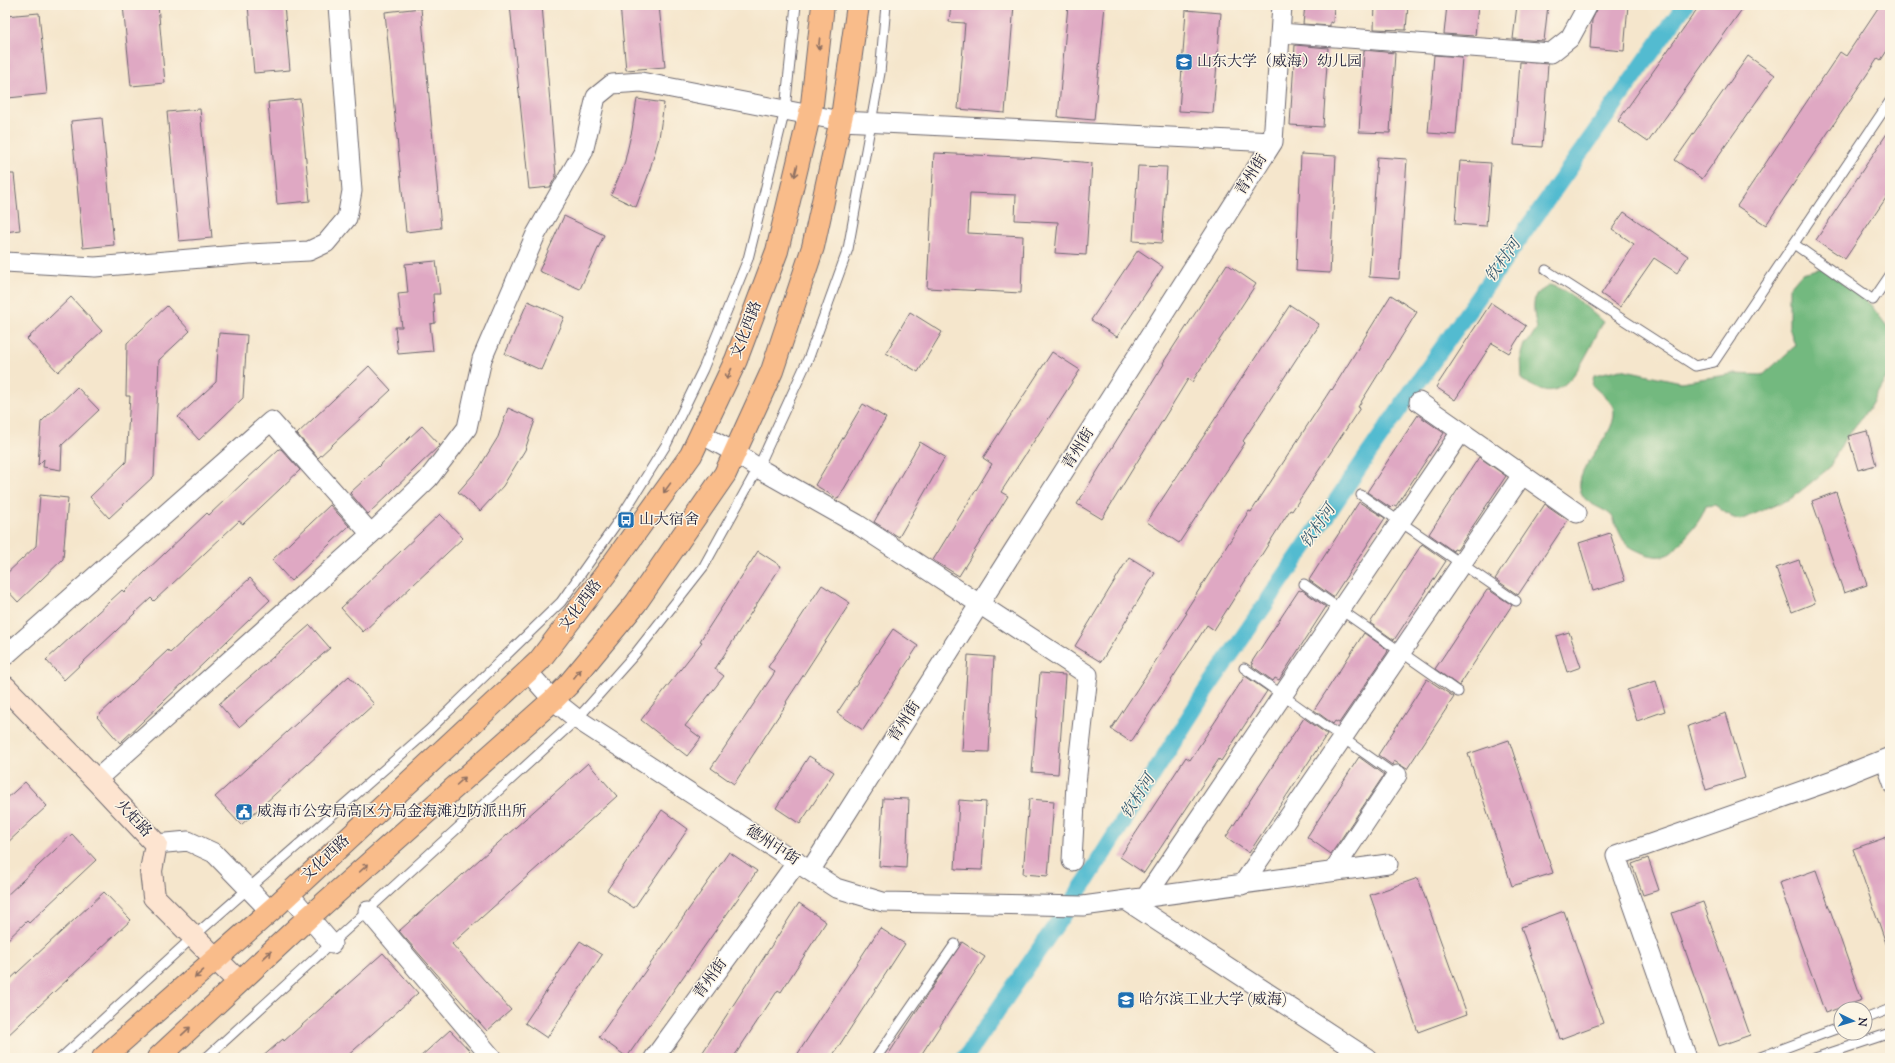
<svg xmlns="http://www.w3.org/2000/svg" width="1895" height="1063" font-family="'Sorts Mill Goudy','Noto Serif SC',serif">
  <rect width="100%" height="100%" fill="#fcf5e5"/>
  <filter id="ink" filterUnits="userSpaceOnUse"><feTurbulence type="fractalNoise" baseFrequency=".025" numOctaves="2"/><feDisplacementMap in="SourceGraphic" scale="8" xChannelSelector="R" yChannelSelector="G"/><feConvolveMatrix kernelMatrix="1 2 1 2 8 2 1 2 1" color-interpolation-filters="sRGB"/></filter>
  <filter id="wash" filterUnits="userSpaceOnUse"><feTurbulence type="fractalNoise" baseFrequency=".012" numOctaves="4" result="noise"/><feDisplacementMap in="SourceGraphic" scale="16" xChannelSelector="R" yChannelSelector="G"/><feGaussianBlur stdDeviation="0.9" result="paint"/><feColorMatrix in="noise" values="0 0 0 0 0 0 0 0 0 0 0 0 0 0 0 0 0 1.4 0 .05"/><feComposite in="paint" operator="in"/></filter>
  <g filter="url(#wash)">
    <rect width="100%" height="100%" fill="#f5e6cc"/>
    <path fill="#73b97f" stroke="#4a6e5d" d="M1822 268 1870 304 1890 330V371L1868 410 1844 440 1829 468 1792 498 1740 520 1731 517 1715 505 1706 506C1701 522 1687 535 1676 548 1668 558 1656 558 1643 553 1626 546 1624 543 1617 527 1615 524 1614 518 1612 516 1603 507 1585 505 1581 492 1571 467 1622 433 1613 407 1610 400 1598 391 1592 385L1594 375 1621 369 1681 382 1732 374 1763 375 1795 346 1789 327V288L1802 273Z
      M1550 285C1571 291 1587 308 1603 322 1593 341 1576 384 1554 390 1542 393 1531 385 1522 380L1521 354 1524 344 1528 342 1537 328C1535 320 1531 302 1537 294 1540 291 1546 288 1550 285Z"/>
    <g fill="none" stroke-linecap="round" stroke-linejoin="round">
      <path stroke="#52bbd0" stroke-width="17" d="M965 1058 1086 881 1205 692 1411 392 1685 5"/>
    </g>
    <g id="blocks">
      <path fill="#dfa8c3" d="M123 5H158L165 83 131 86Z
        M248 5H284L290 70 254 73Z
        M510 5H542L556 176 550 187 529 189Z
        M620 5H659L665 67 626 70Z
        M951 5H1014L1005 113 958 109 965 23 949 22Z
        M1068 5H1105L1094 120 1058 117Z
        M1305 5H1334L1333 23 1330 22V26L1303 24Z
        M1375 5H1408L1406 30 1374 29Z
        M1447 5H1478L1475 36 1444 34Z
        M1517 5H1548L1544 41 1513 39Z
        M1599 5H1628L1624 51 1590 48 1592 20Z
        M1700 5H1745L1648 142 1618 121Z
        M1880 5H1890V46L1881 60 1878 58 1766 225 1737 206 1840 52 1846 56Z
        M421 8 441 228 406 232 385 12Z
        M1186 10 1221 13 1213 113 1179 111Z
        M39 13 47 94 8 98 5 63V16Z
        M1295 45 1328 48 1323 127 1290 125Z
        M1364 50 1395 53 1390 133 1359 132Z
        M1434 55 1462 57 1456 135 1428 133Z
        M1748 56 1775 75 1702 179 1675 160Z
        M1520 62 1548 64 1542 147 1514 145Z
        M300 99 310 201 277 204 268 102Z
        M637 99 664 103 659 138 648 176 636 207 611 195 624 165 632 130Z
        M200 109 212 238 179 241 167 112Z
        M102 118 114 245 83 248 71 121Z
        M1890 129V192L1845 259 1816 240Z
        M934 153 1039 158 1092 163 1086 255 1055 253 1058 222 1015 220 1016 195 970 193 968 233 1023 236 1021 293 927 288Z
        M1301 154 1336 156 1330 273 1296 271Z
        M1377 157 1407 159 1399 279 1369 277Z
        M1460 161 1491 163 1486 226 1455 224Z
        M1138 166 1167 167 1162 243 1133 241Z
        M5 174H14L20 230 5 232Z
        M1624 212 1688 256 1677 273 1654 258 1620 307 1601 294 1634 244 1612 229Z
        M564 216 604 235 580 289 539 271Z
        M1138 250 1163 267 1117 337 1091 320Z
        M436 261 440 294H433L435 323 430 324 433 351 398 354 395 327H402L398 294 408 293 405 264Z
        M1227 264 1256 284 1192 382 1188 379 1102 519 1077 504 1164 364 1163 363Z
        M1391 295 1417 312 1358 407 1360 408 1292 511 1290 510 1214 630 1207 625 1131 742 1111 729 1187 613 1185 612 1249 511 1251 512 1331 389 1332 390Z
        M71 297 102 331 58 372 27 339Z
        M528 301 564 317 541 370 505 354Z
        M1491 303 1526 326 1509 353 1492 343 1455 400 1436 387Z
        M1290 305 1319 324 1243 441 1245 443 1179 543 1147 522Z
        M167 306 190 331 159 360 154 476 109 518 90 497 126 462 130 396H126L127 343Z
        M910 312 942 332 918 372 886 353Z
        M219 333 247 335 243 398 199 440 178 417 216 382Z
        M1052 352 1080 370 1001 492 1008 496 959 576 933 560 992 464 983 458Z
        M369 366 391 390 318 458 297 434Z
        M77 387 99 410 62 445 61 470 43 467 44 459 38 465 41 422Z
        M863 404 886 418 838 499 815 485Z
        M508 408 535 420 525 450 503 486 480 511 458 492 479 468 498 437Z
        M1418 415 1444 433 1396 506 1394 505 1391 508 1367 492Z
        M422 426 440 445 368 514 350 493Z
        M1867 431 1876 465 1858 470 1848 436Z
        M920 442 945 457 899 537 874 522Z
        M279 449H281L300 470 243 524 239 521 154 601 151 598 64 680 46 660 122 590 124 592 207 513 209 515Z
        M1479 457 1506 476 1457 550 1454 549 1453 551 1429 534Z
        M1836 492 1867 585 1844 593 1812 501Z
        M40 495 68 498 63 559 18 602 5 588V575L36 546Z
        M1359 502 1385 518 1333 597 1309 580Z
        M1545 504 1568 520 1518 595 1495 579Z
        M330 505 349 526 291 581 272 560Z
        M440 514 463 538 363 632 341 608Z
        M1610 533 1625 581 1593 591 1579 543Z
        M1422 544 1446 561 1394 640 1370 623Z
        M758 551 781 566 715 669 724 676 685 726 701 738 687 756 641 720 702 642 700 641Z
        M1129 557 1155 573 1101 662 1075 646Z
        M1799 560 1815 603 1792 612 1776 568Z
        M250 578 270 600 120 743 97 717 168 650 170 653Z
        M822 585 850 603 786 702 787 703 734 784 711 768 775 672 768 667Z
        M1299 590 1301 591 1302 590 1326 607 1279 680 1275 678 1273 681 1252 666 1253 664 1251 663Z
        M1487 590H1489L1512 605 1459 686 1435 669Z
        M310 625 330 648 239 727 219 704Z
        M893 629 918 646 863 730 837 713Z
        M1569 632 1581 667 1567 672 1556 636Z
        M1364 633 1388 650 1387 653 1339 723 1335 721 1333 724 1314 710Z
        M968 655 994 657 989 752 962 751Z
        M1040 673 1065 675 1058 774 1032 772Z
        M349 676 374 704 241 825 215 797Z
        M1245 676 1267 691 1221 761 1219 759 1144 873 1120 857 1186 757 1190 760Z
        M1427 679 1454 697 1407 769 1394 761 1392 765 1378 755Z
        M1656 681 1665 711 1637 721 1627 690Z
        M1726 713 1745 778 1706 790 1688 726Z
        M1304 718 1327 734 1249 853 1226 837Z
        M1509 740 1553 873 1512 886 1468 754Z
        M809 756 834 772 800 824 776 808Z
        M1359 757 1384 775 1331 854 1307 837Z
        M588 763 617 796 452 944 511 1010 487 1031 399 931Z
        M25 782 47 806 5 845V800Z
        M883 798 909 799 906 868 879 866Z
        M1029 799 1054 801 1048 876 1023 874Z
        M959 800 986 802 982 870 955 869Z
        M662 810 688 829 634 908 607 890Z
        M72 834 96 860 29 923 27 921 5 942V897Z
        M1890 836V948L1888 949 1853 849Z
        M729 852 757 871 627 1057 599 1037Z
        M1648 858 1659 890 1643 895 1632 864Z
        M1816 870 1862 1000 1825 1013 1779 883Z
        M1418 878 1467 1014 1418 1032 1370 895Z
        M104 892 131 920 5 1038V984Z
        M1703 902 1750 1035 1719 1046 1672 913Z
        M799 903 826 922 781 992 778 990 733 1058H699Z
        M1564 911 1603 1023 1560 1039 1521 927Z
        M880 928 905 944 846 1035 831 1058H795Z
        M580 941 602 955 547 1038 525 1023Z
        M962 942 985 957 919 1058H886Z
        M383 953 418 993 345 1058H261L283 1039 284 1041Z
        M450 1030 471 1052 464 1058H419Z"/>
    </g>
  </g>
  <g filter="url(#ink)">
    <use href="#blocks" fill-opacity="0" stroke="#6c676e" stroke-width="1"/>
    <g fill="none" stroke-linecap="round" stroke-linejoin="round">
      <defs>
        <path id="service" d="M1794 244 1873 300 1890 275
          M1546 270 1695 366 1714 362 1890 101
          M1361 495 1516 601
          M1304 584 1458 692
          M1244 668 1398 777
          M1880 761 1890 789
          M1865 1019 1890 1009
          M61 1058 193 937 428 731 561 602 619 520 666 445 703 369 748 259 785 110 796 5
          M206 1058 577 719 635 654 704 566 758 468 809 357 848 249 880 73 886 5
          M876 1058 955 944
          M1758 1058 1841 1027
          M1815 1058 1890 1033"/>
        <path id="minor" d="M1280 33 1551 53 1570 38 1588 5
          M5 262 95 267 249 254 309 251 326 243 347 218 352 191 338 5
          M1419 402 1577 513
          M701 434 734 452 758 468 857 524 1088 675 1076 783 1072 861
          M5 656 271 421 371 534
          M528 672 553 700 577 719 836 888 883 902 1083 906 1388 864
          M96 780 371 534 428 479 467 428 482 359 536 234 583 152 596 97 612 84 641 82 841 121 1273 142
          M156 844 188 841 214 853 270 911
          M810 871 1273 142 1282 5
          M1333 871 1397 775
          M1242 885 1522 475
          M289 894 332 944
          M1145 898 1461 432
          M1127 901 1367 1058
          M368 911 492 1058
          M654 1058 797 862
          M1687 1058 1616 856 1833 780 1890 757"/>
        <path id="secondary" d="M5 687 96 780 156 844 151 871 154 897 239 982"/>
        <path id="primary" d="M103 1058 277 905 539 661 607 572 691 455 736 360 777 251 812 104 823 5
          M158 1058 309 917 553 700 568 685 636 603 725 474 772 371 813 247 843 110 858 5"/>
      </defs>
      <use href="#service" stroke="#6c676e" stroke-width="11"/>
      <use href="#minor" stroke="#6c676e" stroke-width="21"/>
      <use href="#secondary" stroke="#6c676e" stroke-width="24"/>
      <use href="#primary" stroke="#6c676e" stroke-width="24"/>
      <use href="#service" stroke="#fff" stroke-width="9"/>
      <use href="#minor" stroke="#fff" stroke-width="19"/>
      <use href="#secondary" stroke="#fde4d0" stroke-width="22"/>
      <use href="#primary" stroke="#f9bc8a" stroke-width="22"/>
    </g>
    <defs><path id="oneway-shaft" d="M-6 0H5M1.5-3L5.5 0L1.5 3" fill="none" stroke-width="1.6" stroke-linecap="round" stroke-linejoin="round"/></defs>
    <g stroke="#8e6f62">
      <use href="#oneway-shaft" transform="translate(819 44) rotate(96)"/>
      <use href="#oneway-shaft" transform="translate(796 171) rotate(104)"/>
      <use href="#oneway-shaft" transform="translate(729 374) rotate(115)"/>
      <use href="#oneway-shaft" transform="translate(667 488) rotate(126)"/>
      <use href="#oneway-shaft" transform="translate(577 674) rotate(-51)"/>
      <use href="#oneway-shaft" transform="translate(461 781) rotate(-42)"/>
      <use href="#oneway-shaft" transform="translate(364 868) rotate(-42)"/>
      <use href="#oneway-shaft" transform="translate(267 955) rotate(-43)"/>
      <use href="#oneway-shaft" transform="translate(199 974) rotate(139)"/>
      <use href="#oneway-shaft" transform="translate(186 1031) rotate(-43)"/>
    </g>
  </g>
  <defs>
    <symbol id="school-square" viewBox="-11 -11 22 22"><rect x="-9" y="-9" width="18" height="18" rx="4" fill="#1f6fb2" stroke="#fcf5e5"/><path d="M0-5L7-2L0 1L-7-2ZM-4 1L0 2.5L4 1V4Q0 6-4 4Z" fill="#fff"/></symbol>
    <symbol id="bus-square" viewBox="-11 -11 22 22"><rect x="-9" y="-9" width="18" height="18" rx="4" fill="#1f6fb2" stroke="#fcf5e5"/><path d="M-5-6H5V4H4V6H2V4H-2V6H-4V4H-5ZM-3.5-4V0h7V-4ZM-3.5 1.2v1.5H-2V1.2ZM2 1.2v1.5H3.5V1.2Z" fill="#fff"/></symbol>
    <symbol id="civic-square" viewBox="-11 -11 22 22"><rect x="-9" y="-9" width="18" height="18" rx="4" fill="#1f6fb2" stroke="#fcf5e5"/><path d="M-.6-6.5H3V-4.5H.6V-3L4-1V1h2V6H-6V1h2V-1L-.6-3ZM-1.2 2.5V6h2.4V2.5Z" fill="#fff"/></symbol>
    <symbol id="university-square" viewBox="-11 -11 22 22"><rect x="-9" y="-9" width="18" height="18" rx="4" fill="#1f6fb2" stroke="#fcf5e5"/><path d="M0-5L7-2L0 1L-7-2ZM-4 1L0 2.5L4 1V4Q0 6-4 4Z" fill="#fff"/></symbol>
  </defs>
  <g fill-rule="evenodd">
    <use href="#school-square" x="1174" y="52" width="20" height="20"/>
    <use href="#bus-square" x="616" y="510" width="20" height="20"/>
    <use href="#civic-square" x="234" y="802" width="20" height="20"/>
    <use href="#university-square" x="1116" y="990" width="20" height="20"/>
  </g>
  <g text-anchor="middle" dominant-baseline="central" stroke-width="3" stroke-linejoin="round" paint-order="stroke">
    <g font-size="15" fill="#22223b" stroke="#fcf5e5" text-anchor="start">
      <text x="1197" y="62">山东大学（威海）幼儿园</text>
      <text x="639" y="520">山大宿舍</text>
      <text x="257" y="812">威海市公安局高区分局金海滩边防派出所</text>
      <text x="1139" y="1000">哈尔滨工业大学 (威海)</text>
    </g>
    <g font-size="15" fill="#22223b" stroke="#fcf5e5">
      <text transform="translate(1252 175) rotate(-58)">青州街</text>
      <text transform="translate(747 330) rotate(-69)">文化西路</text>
      <text transform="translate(1079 449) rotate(-58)">青州街</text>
      <text transform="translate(581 606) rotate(-53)">文化西路</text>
      <text transform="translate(905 722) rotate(-57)">青州街</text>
      <text transform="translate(133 819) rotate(47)">火炬路</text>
      <text transform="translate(772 846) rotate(33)">德州中街</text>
      <text transform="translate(326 859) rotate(-43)">文化西路</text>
      <text transform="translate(711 979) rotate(-54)">青州街</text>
    </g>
    <g font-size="16" font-style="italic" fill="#33586f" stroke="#fcf5e5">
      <text transform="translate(1504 261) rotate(-55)">钦村河</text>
      <text transform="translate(1319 527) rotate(-56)">钦村河</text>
      <text transform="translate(1139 797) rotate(-58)">钦村河</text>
    </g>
  </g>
  <rect width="1895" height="1063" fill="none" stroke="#fcf5e5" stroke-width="20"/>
  <g transform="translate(1853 1021) rotate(95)"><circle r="19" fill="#fcf5e5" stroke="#a5a1a1"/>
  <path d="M0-3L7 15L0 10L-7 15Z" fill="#1f6fb2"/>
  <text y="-6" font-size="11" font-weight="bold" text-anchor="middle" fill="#22223b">N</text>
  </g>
</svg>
